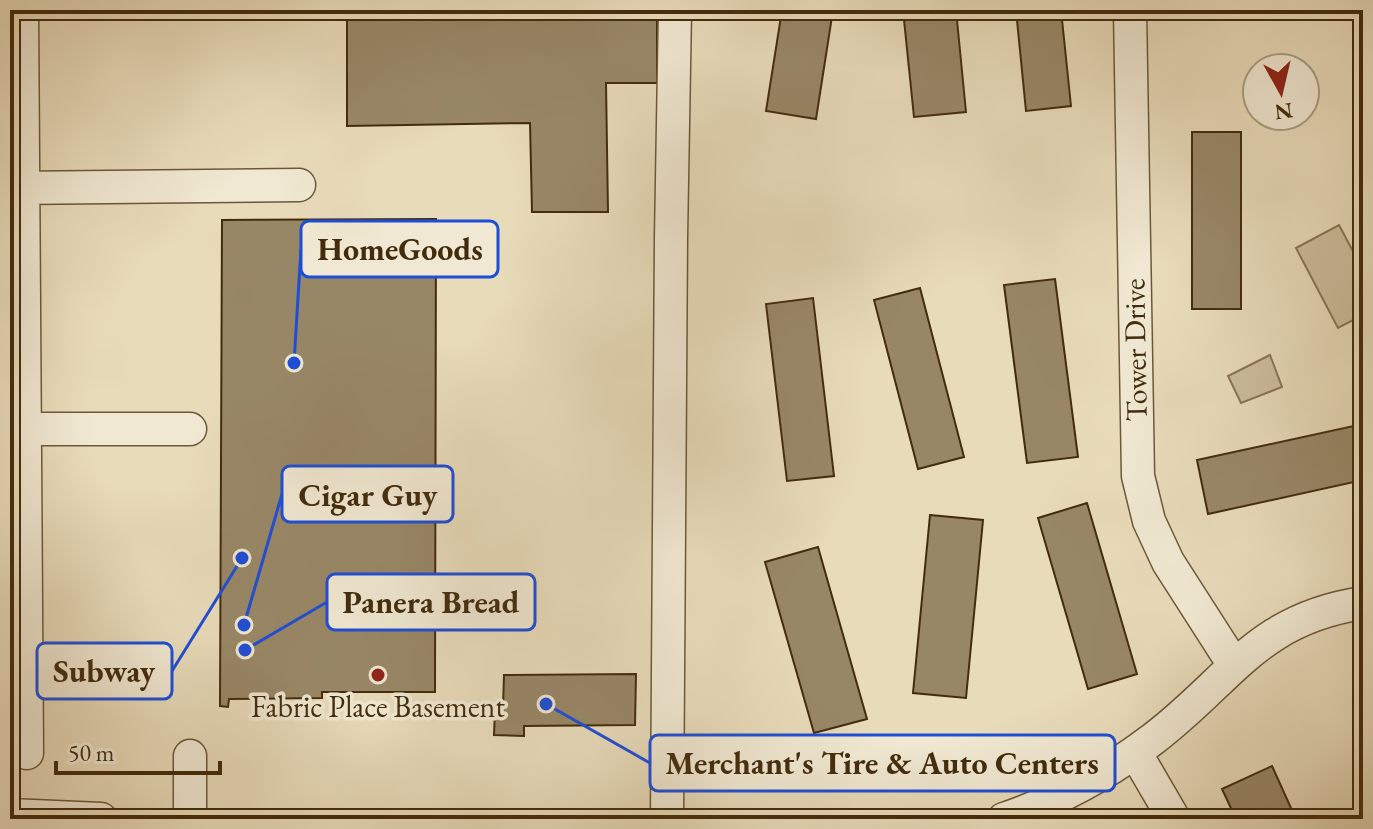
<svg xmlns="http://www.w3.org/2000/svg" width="1373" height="829" font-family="'EB Garamond',serif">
  <rect width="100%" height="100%" fill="#e8dbba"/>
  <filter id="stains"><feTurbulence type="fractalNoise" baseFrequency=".0025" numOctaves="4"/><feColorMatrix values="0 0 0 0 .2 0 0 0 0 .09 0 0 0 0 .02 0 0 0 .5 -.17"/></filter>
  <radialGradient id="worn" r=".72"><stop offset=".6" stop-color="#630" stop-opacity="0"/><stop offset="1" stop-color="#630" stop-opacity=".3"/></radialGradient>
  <path fill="#ccbd9d" stroke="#877455" stroke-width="2" d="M1339 225 1363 270V315L1338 328 1296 248Z
    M1270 355 1282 387 1241 403 1228 376Z"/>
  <path fill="#988767" stroke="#422c0d" stroke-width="2" d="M347 10H657V83H606L608 212H532L530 123 347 126Z
    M782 10H833L816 119 766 111Z
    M903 10H956L966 112 914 117Z
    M1016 10H1061L1071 106 1026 111Z
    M1192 132H1241V309H1192Z
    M436 219 435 692H322V698L229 699 228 707 220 706 222 220Z
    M1055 279 1078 457 1027 463 1004 285Z
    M920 288 964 457 918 469 874 300Z
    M813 298 834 476 787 481 766 304Z
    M1363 424V480L1208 514 1197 460Z
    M1087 503 1137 674 1088 689 1038 518Z
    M930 515 983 520 966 698 913 693Z
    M818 547 867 719 814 733 765 562Z
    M636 674 635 725 524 726V736L494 735 495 710 503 708 504 675Z
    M1272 766 1296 819H1236L1222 789Z"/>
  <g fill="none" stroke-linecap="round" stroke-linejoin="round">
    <defs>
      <path id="minor" d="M22 10 27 753
        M1130 10 1138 476 1149 521 1168 562 1234 665
        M10 188 299 185
        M10 429H190
        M1135 752 1174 819
        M190 756V819
        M10 815 101 819
        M667 819 671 237 675 10
        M1004 819C1057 801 1108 773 1153 739 1231 680 1256 619 1363 603"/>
    </defs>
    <use href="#minor" stroke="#6c5838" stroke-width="35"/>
    <use href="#minor" stroke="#f0e8d2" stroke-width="32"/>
  </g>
  <circle fill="#8f2418" stroke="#f0e8d2" stroke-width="3" cx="378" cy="675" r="8"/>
  <g text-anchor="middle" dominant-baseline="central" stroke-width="7" stroke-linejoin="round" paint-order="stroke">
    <g font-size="30" fill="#422c0d" stroke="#f0e8d2">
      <text transform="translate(1135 350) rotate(-91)">Tower Drive</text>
    </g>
    <g font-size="30" fill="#422c0d" stroke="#f0e8d2">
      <text x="378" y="706">Fabric Place Basement</text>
    </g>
  </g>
  <path fill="none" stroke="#1d4ed8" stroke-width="3" d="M294 363L301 249M244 625L282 494M245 650L327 602M242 558L172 671M546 704L650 763"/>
  <g fill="#1d4ed8" stroke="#f0e8d2" stroke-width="3">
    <circle cx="294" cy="363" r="8"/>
    <circle cx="244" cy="625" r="8"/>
    <circle cx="245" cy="650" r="8"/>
    <circle cx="242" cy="558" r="8"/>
    <circle cx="546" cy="704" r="8"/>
  </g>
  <g fill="#f0e8d2" stroke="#1d4ed8" stroke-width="3">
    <rect x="301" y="221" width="197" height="56" rx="8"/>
    <rect x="282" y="466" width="171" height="56" rx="8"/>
    <rect x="327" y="574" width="208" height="56" rx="8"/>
    <rect x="37" y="643" width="135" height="56" rx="8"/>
    <rect x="650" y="735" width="465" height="56" rx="8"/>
  </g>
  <g font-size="32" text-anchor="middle" font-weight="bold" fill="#422c0d">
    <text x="400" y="260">HomeGoods</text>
    <text x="368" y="506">Cigar Guy</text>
    <text x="431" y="613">Panera Bread</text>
    <text x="104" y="682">Subway</text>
    <text x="882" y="774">Merchant's Tire &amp; Auto Centers</text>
  </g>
  <rect width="1373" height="829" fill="none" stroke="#e8dbba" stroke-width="40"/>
  <rect x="12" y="12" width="1349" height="805" fill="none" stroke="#422c0d" stroke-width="4"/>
  <rect x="20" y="20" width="1333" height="789" fill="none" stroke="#422c0d" stroke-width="2"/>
  <g transform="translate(1281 92) rotate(172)"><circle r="38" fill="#f0e8d2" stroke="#aa9d83" stroke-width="2"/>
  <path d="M0-6L14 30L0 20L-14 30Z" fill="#8f2418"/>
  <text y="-12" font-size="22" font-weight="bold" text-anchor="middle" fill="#422c0d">N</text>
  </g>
  <path d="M56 761v12h164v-12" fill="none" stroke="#422c0d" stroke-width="4"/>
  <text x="68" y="761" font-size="24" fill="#422c0d" stroke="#f0e8d2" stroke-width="6" paint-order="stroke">50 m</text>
  <rect width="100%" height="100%" filter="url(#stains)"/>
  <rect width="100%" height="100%" fill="url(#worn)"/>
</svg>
